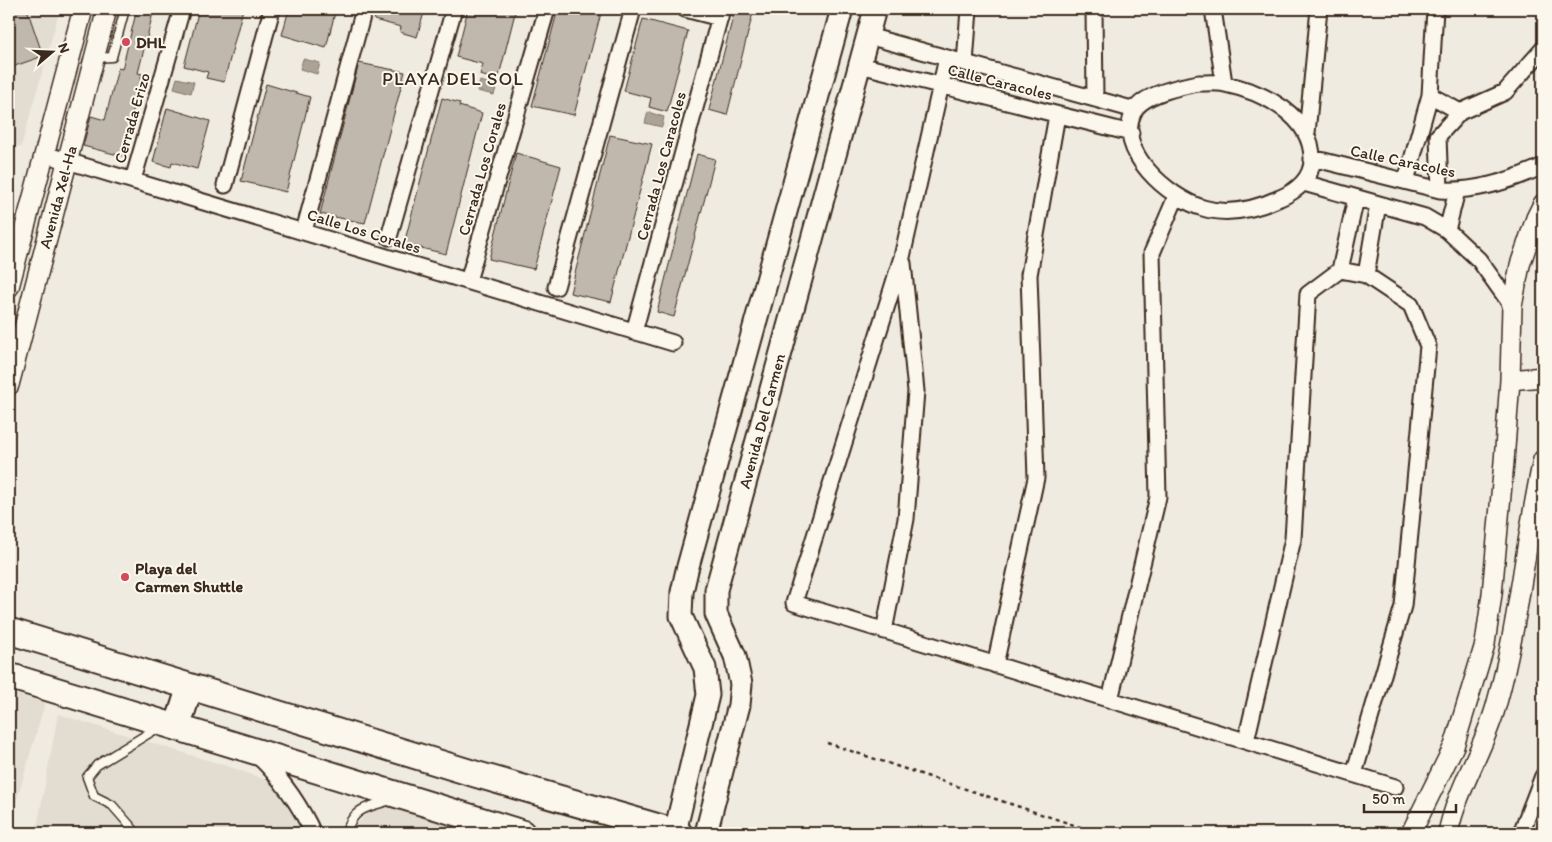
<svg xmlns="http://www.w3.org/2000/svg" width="1552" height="842" font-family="Itim,sans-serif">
  <rect width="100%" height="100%" fill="#f0ebe0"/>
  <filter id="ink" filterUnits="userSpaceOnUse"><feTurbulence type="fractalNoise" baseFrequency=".02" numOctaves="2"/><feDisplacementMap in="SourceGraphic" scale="10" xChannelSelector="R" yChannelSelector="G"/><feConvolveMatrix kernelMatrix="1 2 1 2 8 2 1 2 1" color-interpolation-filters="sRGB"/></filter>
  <g filter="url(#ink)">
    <path fill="#e2dcd1" d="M9 9H60L21 147 9 143Z
      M9 692 45 703 9 827Z
      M58 714 233 768 272 782 300 821 305 833H36Z
      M400 797 498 833H352L353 828 370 811Z"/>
    <path fill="#aca397" stroke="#7f7367" d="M303 59 320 63 317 74 300 69Z
      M177 78 194 82 191 93 174 88Z
      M480 81 497 85 494 95 477 91Z
      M648 112 664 117 662 127 645 123Z"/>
    <path fill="#c0b8ad" stroke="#3b2a1e" d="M9 9H27L43 56 9 68Z
      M137 9H154L138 73 142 74 122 156 83 146 91 116 105 120 118 68 122 69Z
      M199 9H243L224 82 206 78 208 72 184 66Z
      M289 9H336L326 48 282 35Z
      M377 9H425L417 37 400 32 401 27 374 20Z
      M468 9H516L498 80 480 75 483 64 456 57Z
      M558 9H602L574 115 532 106Z
      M735 9H754L727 115 709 110Z
      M643 19 688 31 667 112 649 107 651 98 624 91Z
      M359 63 405 72 365 223 320 214Z
      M266 84 310 97 286 192 241 181Z
      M442 98 460 103 459 106 482 113 446 254 404 244Z
      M167 108 210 121 197 169 172 162 171 167 153 162Z
      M610 135 652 144 611 302 570 293Z
      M516 153 561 166 534 269 489 259Z
      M697 154 715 159 674 317 657 312Z"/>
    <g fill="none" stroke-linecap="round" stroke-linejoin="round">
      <defs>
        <path id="service" d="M94 58 112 57 125 9
          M134 833 133 829 112 805 94 796 87 777 97 765 159 727
          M346 833C353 807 369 807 391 800"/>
        <path id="minor" d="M685 9 720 18
          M1094 9 1095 99
          M1213 9 1224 83
          M1435 9 1430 95 1460 112 1505 92 1543 49
          M868 36 1135 110
          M947 58 902 257 794 603 1395 787
          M965 63 969 9
          M860 65 1131 133
          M1199 83C1207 83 1217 82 1225 84 1263 92 1313 116 1312 160 1312 178 1297 191 1280 198 1256 209 1229 216 1203 208 1169 198 1114 151 1134 111 1143 94 1182 86 1199 83Z
          M1307 133 1319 9
          M44 154 673 343
          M1312 158 1440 190C1476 192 1511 181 1543 166
          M133 180 182 9
          M1406 181 1430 95
          M1304 183 1425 217 1447 230 1479 260 1512 306
          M225 185 272 9
          M1440 190 1438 136 1460 112
          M1447 230 1457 191
          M304 231 364 9
          M389 237 454 9
          M1340 270 1356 198
          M1366 275 1378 204
          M468 281 547 9
          M556 287 633 9
          M634 332 722 9
          M884 631 906 519 916 391 903 263
          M995 665 1036 478 1029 275 1057 115
          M1110 700 1158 497 1152 253 1176 197
          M1246 741 1293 539 1308 294 1340 270 1366 275 1411 305 1428 346 1403 606 1354 774
          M258 756C282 779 299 803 313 833
          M1521 833 1543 776"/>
        <path id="tertiary" d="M9 287 83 9
          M1510 380 1543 377
          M9 385 107 9
          M1411 833 1454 746 1485 644 1492 594 1504 462 1510 380 1512 306 1520 265 1536 218 1543 204
          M1448 833C1457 789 1484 749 1496 706 1519 625 1525 541 1543 460"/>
        <path id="secondary" d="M675 832 708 695 705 668 681 616 682 592 687 570 842 9
          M706 833 739 705 741 684 735 656 716 614V590L875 9"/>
        <path id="trunk" d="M9 631 475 774 679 833
          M9 676 522 833
          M177 727 190 687"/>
      </defs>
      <use href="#service" stroke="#3b2a1e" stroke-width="11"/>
      <use href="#minor" stroke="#3b2a1e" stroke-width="19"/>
      <use href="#tertiary" stroke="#3b2a1e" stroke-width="22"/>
      <use href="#secondary" stroke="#3b2a1e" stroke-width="25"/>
      <use href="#trunk" stroke="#3b2a1e" stroke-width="29"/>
      <path stroke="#3b2a1e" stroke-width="2.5" stroke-dasharray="4 4" stroke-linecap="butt" d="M827 743 1098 833"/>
      <use href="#service" stroke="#fbf7ec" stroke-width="8"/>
      <use href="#minor" stroke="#fbf7ec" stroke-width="15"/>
      <use href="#tertiary" stroke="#fbf7ec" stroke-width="19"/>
      <use href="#secondary" stroke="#fbf7ec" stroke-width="21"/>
      <use href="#trunk" stroke="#fbf7ec" stroke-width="25"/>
    </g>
  </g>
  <g fill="#d1495b" stroke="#fbf7ec" stroke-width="2">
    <circle cx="126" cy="42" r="5"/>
    <circle cx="125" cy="577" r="5"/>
  </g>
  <g text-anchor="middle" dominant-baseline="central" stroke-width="4" stroke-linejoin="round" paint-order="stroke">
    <g font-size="16" font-weight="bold" fill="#3b2a1e" stroke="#fbf7ec" text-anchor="start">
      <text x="136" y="42">DHL</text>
      <text x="135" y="568">Playa del<tspan x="135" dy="18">Carmen Shuttle</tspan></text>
    </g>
    <g font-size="16" fill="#3b2a1e" stroke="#fbf7ec">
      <text transform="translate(1000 82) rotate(14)">Calle Caracoles</text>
      <text transform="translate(132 118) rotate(-74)">Cerrada Erizo</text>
      <text transform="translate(1403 161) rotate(12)">Calle Caracoles</text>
      <text transform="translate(661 166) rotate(-75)">Cerrada Los Caracoles</text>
      <text transform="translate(482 169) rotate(-74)">Cerrada Los Corales</text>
      <text transform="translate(58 197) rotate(-75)">Avenida Xel-Ha</text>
      <text transform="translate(364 231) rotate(17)">Calle Los Corales</text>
      <text transform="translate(762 421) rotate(-75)">Avenida Del Carmen</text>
    </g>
    <g font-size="19" letter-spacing="1" fill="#3b2a1e" stroke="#fbf7ec">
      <text x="453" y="78">PLAYA DEL SOL</text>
    </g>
  </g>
  <rect width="1552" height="842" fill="none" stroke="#fbf7ec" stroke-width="30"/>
  <rect x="15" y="15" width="1522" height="812" fill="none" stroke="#3b2a1e" stroke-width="2" filter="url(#ink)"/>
  <g transform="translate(52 52) rotate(71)" stroke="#fbf7ec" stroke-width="4" paint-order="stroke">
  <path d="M0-4L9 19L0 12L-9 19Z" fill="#3b2a1e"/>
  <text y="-8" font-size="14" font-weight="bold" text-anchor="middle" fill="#3b2a1e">N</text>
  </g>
  <path d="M1364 804v8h92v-8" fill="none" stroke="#3b2a1e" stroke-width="2.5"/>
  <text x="1372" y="804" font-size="15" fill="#3b2a1e" stroke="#fbf7ec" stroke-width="4" paint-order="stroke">50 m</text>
</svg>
